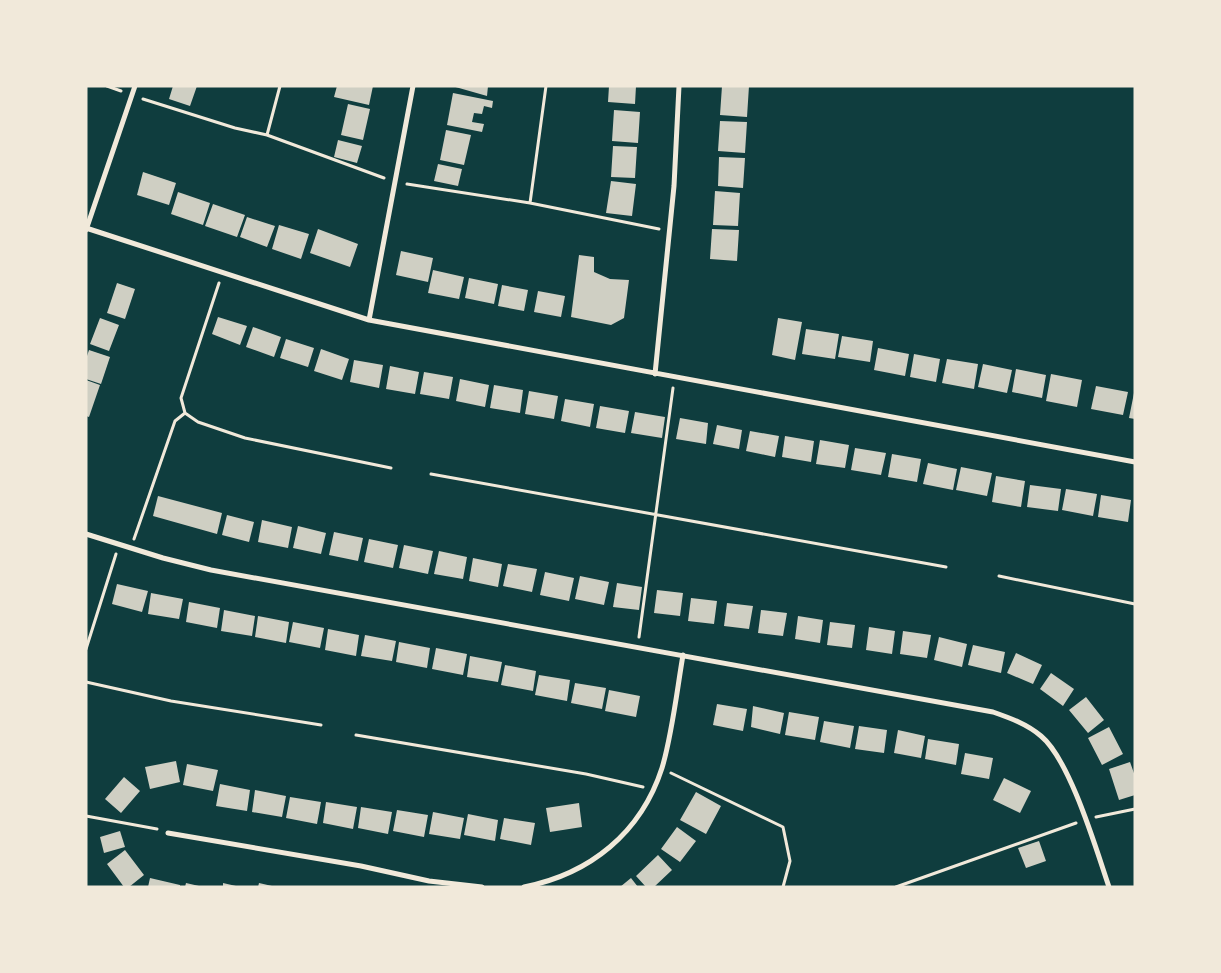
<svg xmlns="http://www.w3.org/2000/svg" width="1221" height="973" font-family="'Fira Sans',sans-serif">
  <rect width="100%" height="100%" fill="#0f3d3e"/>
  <path fill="#cfcfc3" d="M173 86H197L190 106 169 99Z
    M337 86H373L369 105 334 97Z
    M452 86H488L487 96Z
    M609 86H636L635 104 608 102Z
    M722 86H749L747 117 720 115Z
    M453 93 493 101 492 108 484 106 482 114 474 113 472 122 484 124 482 132 447 125Z
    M348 104 370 109 363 140 341 135Z
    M614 110 640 112 638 143 612 141Z
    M720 121 747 122 745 153 718 151Z
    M446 130 471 135 464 165 440 160Z
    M338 140 362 146 357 163 334 157Z
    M613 146 637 147 635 178 611 177Z
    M719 157 745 158 743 188 718 186Z
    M438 164 462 169 458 186 434 181Z
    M143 172 176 183 169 205 137 195Z
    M611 181 636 184 632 216 606 213Z
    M715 191 740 193 738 226 713 225Z
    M178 192 210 203 203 225 171 214Z
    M213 204 245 215 237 237 205 226Z
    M247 217 275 226 267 247 240 237Z
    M279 225 309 234 301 259 272 249Z
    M318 229 358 244 350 267 310 253Z
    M712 229 739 230 737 261 710 259Z
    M401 251 433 258 428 282 396 275Z
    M579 255 594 257V272L610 279 629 280 624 318 611 325 571 317Z
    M433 270 464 277 459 299 428 293Z
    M469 278 498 284 494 304 465 298Z
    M117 283 135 289 125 319 107 313Z
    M502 285 528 290 524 311 498 306Z
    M538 291 565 296 561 317 534 312Z
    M218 317 247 326 240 345 212 334Z
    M100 318 119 325 109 351 90 344Z
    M778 318 802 322 795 360 772 355Z
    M253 327 281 337 274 357 246 347Z
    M806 329 839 334 835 359 802 354Z
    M842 336 873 341 870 362 838 357Z
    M286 339 314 348 308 367 280 358Z
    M878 348 909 354 905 376 874 370Z
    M321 349 349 359 342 380 314 371Z
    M89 350 110 357 101 384 86 379V359Z
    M914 354 940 359 936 382 910 377Z
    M947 359 978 364 974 389 942 383Z
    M354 360 383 365 379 388 350 382Z
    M983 364 1012 370 1007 393 978 387Z
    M390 366 419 372 415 394 386 389Z
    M1016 369 1046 375 1042 398 1012 392Z
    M424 372 453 377 449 399 420 394Z
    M1051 374 1082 380 1077 407 1046 401Z
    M460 379 489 385 485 407 456 401Z
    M86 380 100 385 89 417 86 416Z
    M494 385 523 390 520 413 490 408Z
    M1096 386 1128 392 1123 415 1091 409Z
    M529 391 558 396 554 419 525 414Z
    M1134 393H1135V419L1129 418Z
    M565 399 594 404 590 427 561 421Z
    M600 406 629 411 625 433 596 428Z
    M635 412 665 417 662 438 631 433Z
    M680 418 708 423 706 444 676 439Z
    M717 425 742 430 739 449 713 444Z
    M750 431 779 436 775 457 746 451Z
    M785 436 814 441 811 462 782 457Z
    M820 440 849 445 845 468 816 464Z
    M855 448 886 453 881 475 851 470Z
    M892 454 921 459 917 482 888 477Z
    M928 463 957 469 953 490 923 484Z
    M961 467 992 473 987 496 956 490Z
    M996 476 1025 481 1021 507 992 502Z
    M1030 485 1061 489 1058 511 1027 507Z
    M1066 489 1097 494 1093 516 1062 510Z
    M1101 495 1131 500 1128 522 1098 517Z
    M158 496 222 513 217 534 153 516Z
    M227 515 254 522 249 542 222 535Z
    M262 520 292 527 288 548 258 542Z
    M298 526 326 533 321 554 293 548Z
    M334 532 363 538 358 561 329 555Z
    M369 539 398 545 393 568 364 562Z
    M404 545 433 551 428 574 399 568Z
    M439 551 467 557 463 579 434 574Z
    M473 558 502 564 498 587 469 581Z
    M508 564 537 569 532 592 503 586Z
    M545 572 574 578 569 601 540 595Z
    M580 576 609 582 604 605 575 599Z
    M617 583 642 587 639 610 613 607Z
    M117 584 148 591 142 612 112 604Z
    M657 590 683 593 680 616 654 613Z
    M151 593 183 599 179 619 148 614Z
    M691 598 717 601 714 624 688 621Z
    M189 602 220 608 217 628 186 622Z
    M727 603 753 606 749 629 724 626Z
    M224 610 255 616 252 636 221 631Z
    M761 610 787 613 783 636 758 633Z
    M258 616 289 622 286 643 255 637Z
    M798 616 823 620 820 643 795 639Z
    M293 622 324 628 320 648 289 642Z
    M830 622 855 625 852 648 827 645Z
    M869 627 895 631 892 654 866 650Z
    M328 629 359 635 356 656 325 650Z
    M903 631 931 635 927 658 900 654Z
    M365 635 396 641 392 661 361 656Z
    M939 637 967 644 962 667 934 660Z
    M399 642 430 648 427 668 396 662Z
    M973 645 1005 652 1001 673 968 665Z
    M436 648 467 654 463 675 432 669Z
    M1016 653 1042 665 1033 684 1007 673Z
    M470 656 502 662 498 682 467 677Z
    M505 665 536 671 533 691 501 685Z
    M1051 673 1074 689 1063 706 1040 689Z
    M539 675 570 680 567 701 535 695Z
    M575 683 606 688 602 709 571 703Z
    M609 690 640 696 636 717 605 711Z
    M1086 697 1104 720 1088 733 1069 710Z
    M717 704 747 709 743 731 713 725Z
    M753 706 784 713 780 734 751 727Z
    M789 712 819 717 815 740 785 735Z
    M824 721 854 726 850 748 820 742Z
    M859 726 887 730 884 753 855 749Z
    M1109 727 1123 754 1102 765 1088 738Z
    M898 730 925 736 921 758 894 753Z
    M928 739 959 744 956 765 925 759Z
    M965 753 993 758 989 779 961 774Z
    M176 761 180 782 150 789 145 767Z
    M1130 762 1135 776V795L1119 800 1109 769Z
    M187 764 218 770 213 791 183 785Z
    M124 777 140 791 121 813 105 799Z
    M1004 778 1031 791 1020 813 993 800Z
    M220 784 250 790 247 811 216 806Z
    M255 790 286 796 282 817 252 812Z
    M696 792 721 806 706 834 680 820Z
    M290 797 321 802 317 824 286 818Z
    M326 802 357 807 353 829 323 823Z
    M579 803 582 827 550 832 546 808Z
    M361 807 392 812 388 834 358 828Z
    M397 810 428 815 424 837 393 831Z
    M433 812 464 818 460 839 429 834Z
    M468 814 498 820 495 841 464 835Z
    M504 818 535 823 531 845 500 839Z
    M677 827 696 841 680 862 661 849Z
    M120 831 125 847 104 853 100 837Z
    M1039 841 1046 861 1026 868 1018 848Z
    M125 850 144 875 129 887H124L107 864Z
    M658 855 672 870 654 887H646L636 876Z
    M150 878 180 885V887H148Z
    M631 878 638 887H620Z
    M186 883 199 886V887H185Z
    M223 883 236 886V887H223Z
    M259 883 272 886V887H258Z"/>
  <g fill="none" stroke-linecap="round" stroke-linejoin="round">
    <path stroke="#f1e9da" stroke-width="3" d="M107 86 121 91
      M143 99 235 128 267 135 384 178
      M267 135 280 86
      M407 184 530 203 659 229
      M530 203 546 86
      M219 283 181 398 185 413 198 422 245 438 391 468
      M431 474 946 567
      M134 539 175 421 185 413
      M999 576 1135 604
      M639 637 673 388
      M86 649 116 554
      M86 682 171 701 321 725
      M356 735 586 774 643 787
      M671 773 783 827 790 861 783 887
      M86 816 157 829
      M1096 817 1135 809
      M896 887 1076 823"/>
    <path stroke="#f1e9da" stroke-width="5" d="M86 228 369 320 1135 462
      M86 230 135 86
      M369 320 413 86
      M655 374 674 186 679 86
      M86 534 163 558 211 570 993 712C1010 718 1027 724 1041 736 1070 760 1096 849 1109 887
      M168 833 361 866 429 881 482 887
      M524 887C590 874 641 833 662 768 672 735 677 690 683 655"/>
  </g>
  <rect width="1221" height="973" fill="none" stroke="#f1e9da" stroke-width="175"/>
</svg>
